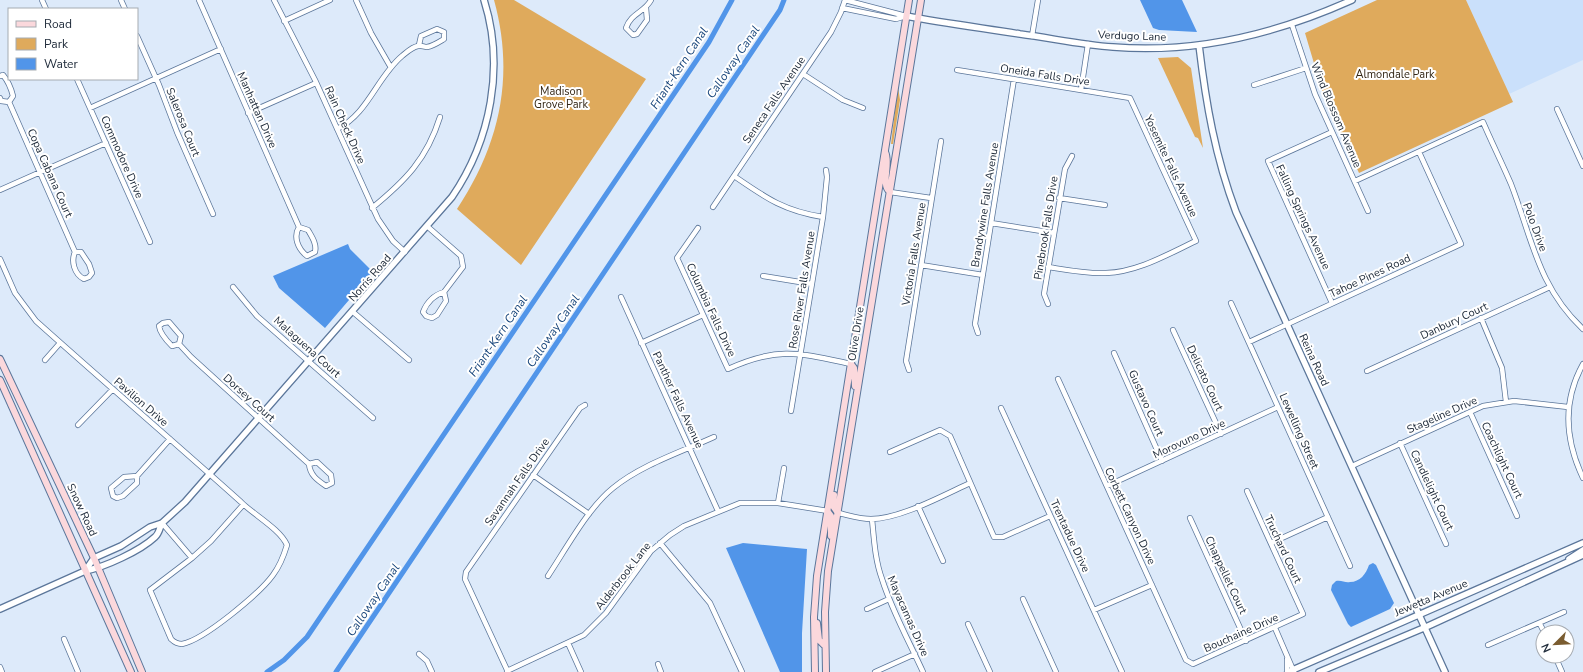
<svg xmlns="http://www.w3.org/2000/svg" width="1583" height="672" font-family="'Nunito Sans',sans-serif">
  <rect width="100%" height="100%" fill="#ddeafa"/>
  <path fill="#cae0fb" d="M1466 0H1583V60L1509 94Z"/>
  <path fill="#dfaa5c" d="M494 0H514L646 79 521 265 457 209C500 144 515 76 494 0Z
    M1377 0H1466L1513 102 1359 173 1324 97 1305 33Z
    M1178 57 1191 68 1203 148 1198 138 1195 137 1158 58Z
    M898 86 900 100 893 144H891Z"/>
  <path fill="#5195e9" d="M1140 0H1182L1197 32 1159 30 1153 28Z
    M348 244 350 249 373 272 325 328 279 288 273 276Z
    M743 543 807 549 802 633V672H780L726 548Z
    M1373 563 1376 565 1394 603 1390 609 1351 627 1348 624 1331 590 1332 585 1336 581C1342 580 1345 583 1350 582 1360 582 1366 574 1369 565Z"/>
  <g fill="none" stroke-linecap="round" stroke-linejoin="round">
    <path stroke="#5195e9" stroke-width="5" d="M267 672 284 660 307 637 709 42 732 0
      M336 672 780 10 784 0"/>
    <defs>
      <path id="minor" d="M42 0 46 9
        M121 0 125 9
        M199 0 299 227 308 230C312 237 317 244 315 252L307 256C298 249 293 237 299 227
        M274 0 315 80 378 219 393 241 405 252
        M356 0 371 33 390 66
        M845 0 906 16
        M646 8 647 20 637 34 633 35 626 28C631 13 645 12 651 0
        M842 8 896 19 906 16
        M284 21 330 0
        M1292 25 1315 94 1368 211
        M137 36 159 85 177 132 213 214
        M1032 36 1038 0
        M957 70 1130 98 1196 241C1168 254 1138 272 1106 273 1087 274 1067 270 1048 267
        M803 74 843 100 863 108
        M0 76 3 75C8 81 11 88 13 96L9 102
        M77 79 150 242
        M1254 85 1306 68
        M1081 90 1088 44
        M0 98 1 101 9 102
        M9 102 75 252C71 261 74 274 84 279L89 277 92 273 89 264 81 252H75
        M90 108 221 49
        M1557 109 1583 166
        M248 113 316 83
        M337 129C368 114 377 77 402 56 407 52 412 47 418 46 421 45 424 47 427 47 433 46 439 42 444 39V32L437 29 421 36 419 45
        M1332 132 1268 161 1332 303
        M734 176C766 198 784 211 823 217
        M1355 181 1483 122C1492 143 1502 163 1511 184 1532 238 1538 287 1583 329
        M0 190 106 143
        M890 192 931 198
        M1059 198 1105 205
        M713 207 831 32 841 12 845 0
        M372 208C405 181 427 159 440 117
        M991 223 1054 233
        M428 227 461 256 463 267 444 292C434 295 427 302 423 312L426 316 432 318 437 315 446 301 444 292
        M698 228 677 258 728 369C778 346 800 353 851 364
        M0 259 15 293 36 321C104 382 173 441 241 502 254 515 280 529 287 545 284 555 279 567 273 575 260 593 204 640 182 644 178 644 174 642 171 639L150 590 192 558 211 541 243 505
        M921 265 983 275
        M763 276 812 284
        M233 287 257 316 373 418
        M621 297 718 511
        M1231 303 1350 566
        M1048 304 1044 294 1065 169 1072 156
        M353 312 409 360
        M1481 318 1502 368 1506 402
        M1173 330 1221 434
        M978 333 975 324 1014 79
        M1249 342 1461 244 1419 152
        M641 343 703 315
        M179 344 172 346C167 341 160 334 159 326L163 323 169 322 181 336 179 344 191 357 309 464C310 475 317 480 326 486L332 483 331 475 317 462 309 464
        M1114 353 1162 461
        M45 360 60 343
        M1583 364C1562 402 1565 440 1583 478
        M909 370 906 361 941 141
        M1367 371 1550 287
        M1058 379 1186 660 1193 664 1303 614 1247 491
        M1001 408 1122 672
        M791 411 823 217 827 177 826 170
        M1470 412 1517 516
        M78 425 113 389
        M1400 443 1446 544
        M890 452 940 430 950 436 994 537H1003L1050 516
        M1352 466 1483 406 1514 401 1568 407
        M533 475 589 514
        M137 476V483L123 496 117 498 113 496 111 488 124 477 137 476 170 439
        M1107 486 1278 407
        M778 503 784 468
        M918 506 943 561
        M838 513C848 515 860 519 871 519 900 519 944 495 970 483
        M1190 518 1246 641
        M872 519C874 539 875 560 882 579 892 611 909 641 923 672
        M162 523 192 558
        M660 543 710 603 742 672
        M1271 543 1328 517
        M548 576C566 549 588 508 613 488 641 465 681 452 714 437
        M1023 599 1056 672
        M867 609 889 599
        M1094 610 1152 585
        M968 624 990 672
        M1540 624 1544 632
        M1275 628 1294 672
        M64 639 78 672
        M568 643 581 672
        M1488 645 1564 612
        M419 654 427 661 432 672
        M1555 656 1562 672
        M658 664 661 672
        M0 667 2 672
        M507 671 584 635 606 613 651 551 670 535 684 526 740 503H778L828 511
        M508 672 465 579 466 572 580 408 585 405
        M875 672 915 654
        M1287 672V659"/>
      <path id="tertiary" d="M906 16C944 23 982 28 1020 34 1051 38 1082 45 1113 47 1197 54 1276 34 1352 0
        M1199 45C1206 104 1215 156 1236 212L1445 672
        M162 523C160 527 159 534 155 537 140 551 105 567 85 571L94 558 121 546 150 527 162 523 185 502 452 197C491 140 505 66 484 0
        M1569 559 1583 550
        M0 609 85 571
        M1288 672 1583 543
        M1319 672 1426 627 1583 555"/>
      <path id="secondary" d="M885 152C891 163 880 184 890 192
        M0 359 94 558 142 672
        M851 364 854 368 855 386
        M0 380 131 672
        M834 495 833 506 838 513
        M828 512 831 516V536
        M817 623 819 640 824 645
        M815 672 814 617 817 576 909 0
        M826 672 825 612 828 571 921 0"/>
    </defs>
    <use href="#minor" stroke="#5b769a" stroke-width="6"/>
    <use href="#tertiary" stroke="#5b769a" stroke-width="8"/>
    <use href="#secondary" stroke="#5b769a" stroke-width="8"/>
    <use href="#minor" stroke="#fff" stroke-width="4.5"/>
    <use href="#tertiary" stroke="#fff" stroke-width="5.5"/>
    <use href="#secondary" stroke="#fbd8dc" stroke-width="6"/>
  </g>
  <g text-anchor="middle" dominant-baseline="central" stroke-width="4" stroke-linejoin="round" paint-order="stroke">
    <g font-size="11" fill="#202c3b" stroke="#fff">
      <text transform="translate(1132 36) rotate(2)">Verdugo Lane</text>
      <text transform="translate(1045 75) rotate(9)">Oneida Falls Drive</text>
      <text transform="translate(774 100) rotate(-56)">Seneca Falls Avenue</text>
      <text transform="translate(257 110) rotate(66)">Manhattan Drive</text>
      <text transform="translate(1336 115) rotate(67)">Wind Blossom Avenue</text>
      <text transform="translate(183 122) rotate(68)">Salerosa Court</text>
      <text transform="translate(345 125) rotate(66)">Rain Check Drive</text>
      <text transform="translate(122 157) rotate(66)">Commodore Drive</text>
      <text transform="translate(1171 166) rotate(65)">Yosemite Falls Avenue</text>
      <text transform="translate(50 173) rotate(66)">Copa Cabana Court</text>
      <text transform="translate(985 205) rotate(-81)">Brandywine Falls Avenue</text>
      <text transform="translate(1303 217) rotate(65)">Falling Springs Avenue</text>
      <text transform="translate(1535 227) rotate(70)">Polo Drive</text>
      <text transform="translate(1046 228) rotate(-81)">Pinebrook Falls Drive</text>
      <text transform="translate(914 254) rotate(-81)">Victoria Falls Avenue</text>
      <text transform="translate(1370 276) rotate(-25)">Tahoe Pines Road</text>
      <text transform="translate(370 278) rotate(-49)">Norris Road</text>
      <text transform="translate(802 290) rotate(-81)">Rose River Falls Avenue</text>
      <text transform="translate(711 310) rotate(65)">Columbia Falls Drive</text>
      <text transform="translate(1454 321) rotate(-25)">Danbury Court</text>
      <text transform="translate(856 334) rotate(-81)">Olive Drive</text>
      <text transform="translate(307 347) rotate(42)">Malaguena Court</text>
      <text transform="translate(1314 360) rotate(65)">Reina Road</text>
      <text transform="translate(1205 378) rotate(65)">Delicato Court</text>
      <text transform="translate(249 398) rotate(42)">Dorsey Court</text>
      <text transform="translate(678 400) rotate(65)">Panther Falls Avenue</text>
      <text transform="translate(141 402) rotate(41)">Pavilion Drive</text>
      <text transform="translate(1146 403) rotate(66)">Gustavo Court</text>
      <text transform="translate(1442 415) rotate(-24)">Stageline Drive</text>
      <text transform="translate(1299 431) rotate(66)">Lewelling Street</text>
      <text transform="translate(1189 439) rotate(-25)">Morovuno Drive</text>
      <text transform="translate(1502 460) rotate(65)">Coachlight Court</text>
      <text transform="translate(517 482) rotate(-55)">Savannah Falls Drive</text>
      <text transform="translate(1432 490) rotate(65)">Candlelight Court</text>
      <text transform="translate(82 510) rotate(65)">Snow Road</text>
      <text transform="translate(1130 516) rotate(65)">Corbett Canyon Drive</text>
      <text transform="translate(1070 536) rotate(65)">Trentadue Drive</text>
      <text transform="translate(1283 549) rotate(65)">Truchard Court</text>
      <text transform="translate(1226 575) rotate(65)">Chappellet Court</text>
      <text transform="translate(623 576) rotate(-52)">Alderbrook Lane</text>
      <text transform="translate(1431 598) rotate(-23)">Jewetta Avenue</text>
      <text transform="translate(908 616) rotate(66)">Mayacamas Drive</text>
      <text transform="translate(1241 633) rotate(-24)">Bouchaine Drive</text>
    </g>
    <g font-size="11" fill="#342716" stroke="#fff">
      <text x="1395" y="74">Almondale Park</text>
      <text x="561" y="91">Madison<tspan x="561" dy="13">Grove Park</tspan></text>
    </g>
    <g font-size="12" font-style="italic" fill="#16447a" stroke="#fff">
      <text transform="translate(733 62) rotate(-56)">Calloway Canal</text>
      <text transform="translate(679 68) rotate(-57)">Friant-Kern Canal</text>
      <text transform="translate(553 331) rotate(-56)">Calloway Canal</text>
      <text transform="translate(498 336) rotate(-56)">Friant-Kern Canal</text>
      <text transform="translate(373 600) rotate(-56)">Calloway Canal</text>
    </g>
  </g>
  <rect x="8" y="8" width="130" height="72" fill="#ffffff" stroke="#a6abb1"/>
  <rect x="16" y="21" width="20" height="6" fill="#fbd8dc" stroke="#a6abb1"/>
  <text x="44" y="28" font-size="12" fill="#202c3b">Road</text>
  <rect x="16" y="38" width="20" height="12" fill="#dfaa5c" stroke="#a6abb1"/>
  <text x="44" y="48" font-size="12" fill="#202c3b">Park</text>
  <rect x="16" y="58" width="20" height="12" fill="#5195e9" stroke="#a6abb1"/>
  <text x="44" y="68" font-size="12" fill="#202c3b">Water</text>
  <g transform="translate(1555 644) rotate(246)"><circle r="19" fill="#ffffff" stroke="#a6abb1"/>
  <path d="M0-3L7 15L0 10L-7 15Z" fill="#7a5c30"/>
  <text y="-6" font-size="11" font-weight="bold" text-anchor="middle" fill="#202c3b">N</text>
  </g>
</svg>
